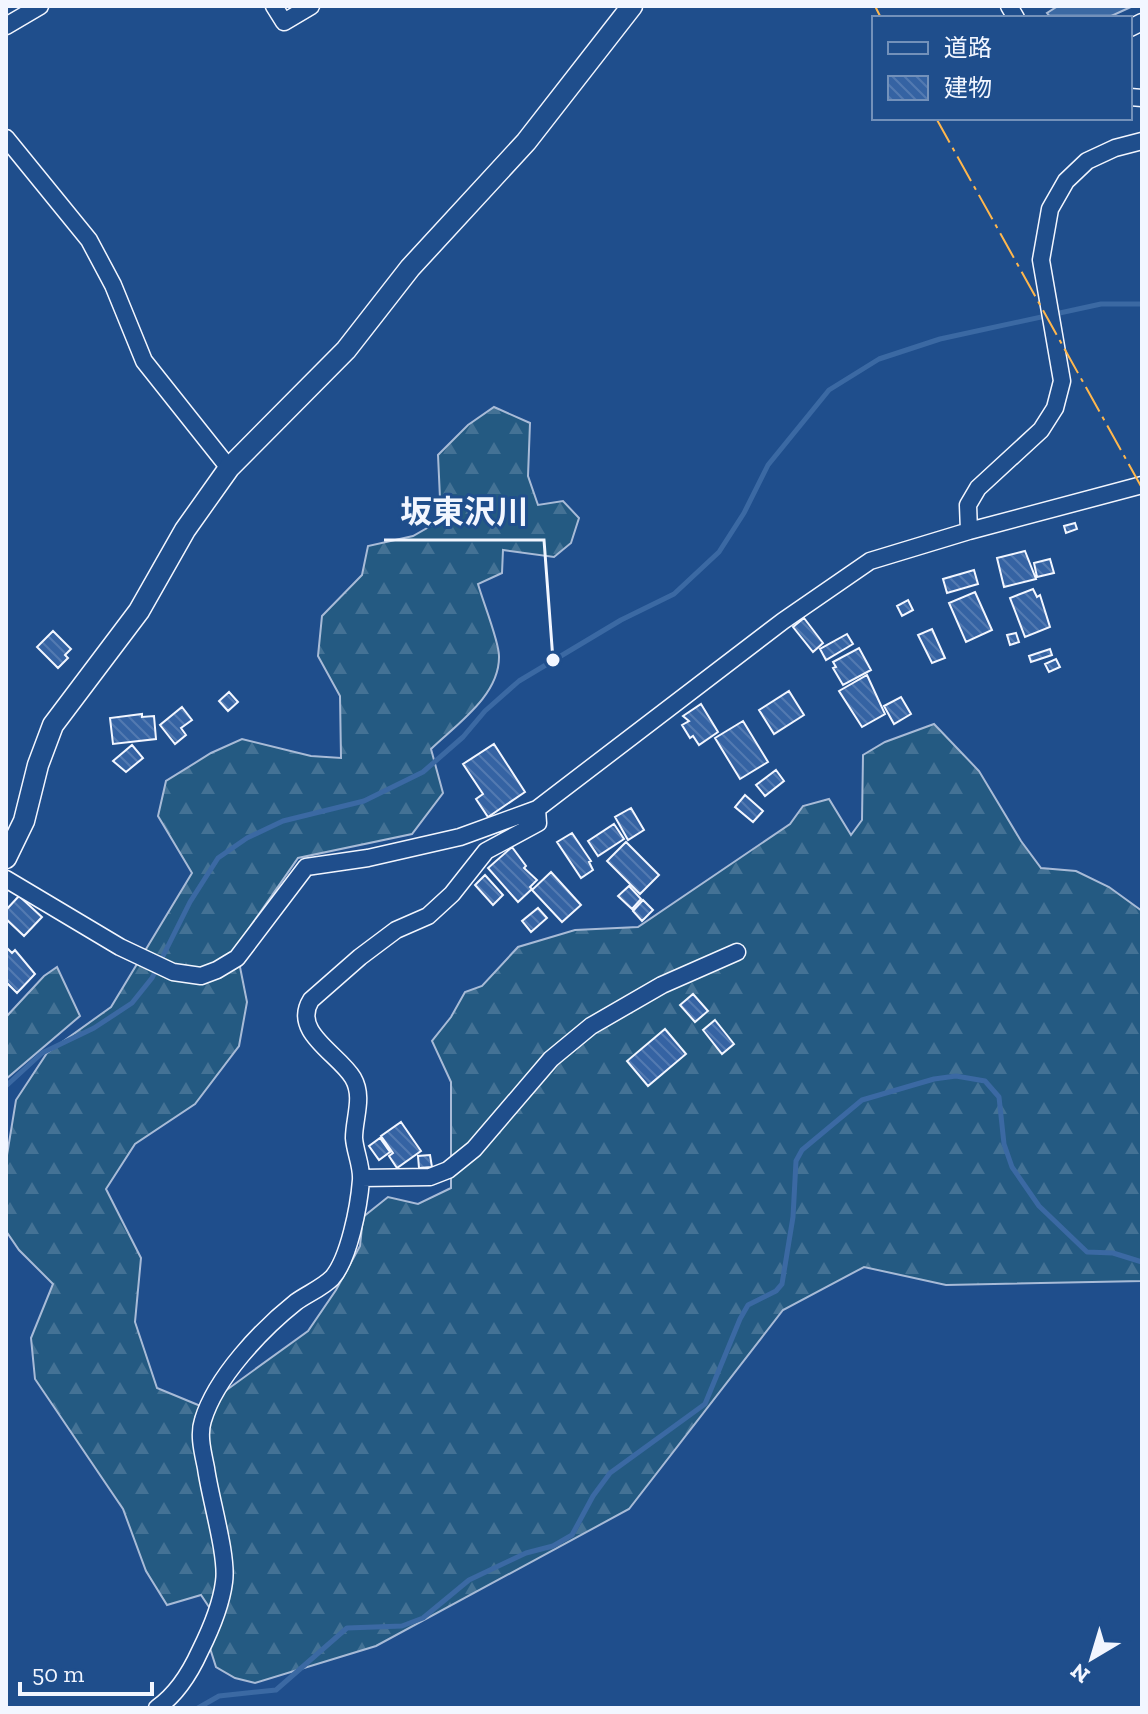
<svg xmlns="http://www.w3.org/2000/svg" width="1148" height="1714" font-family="'Zilla Slab','Noto Sans JP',serif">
  <defs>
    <pattern id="forest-firs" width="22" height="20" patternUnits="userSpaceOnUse" patternTransform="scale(2)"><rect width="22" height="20" fill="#245a82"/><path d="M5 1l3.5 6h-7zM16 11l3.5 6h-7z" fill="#447295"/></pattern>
    <pattern id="water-rules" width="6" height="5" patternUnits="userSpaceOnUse" patternTransform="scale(2)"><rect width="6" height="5" fill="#3b69a3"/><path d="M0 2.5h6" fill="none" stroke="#587fb1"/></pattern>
    <pattern id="building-back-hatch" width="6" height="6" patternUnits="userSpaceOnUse" patternTransform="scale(2)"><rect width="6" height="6" fill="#3563a3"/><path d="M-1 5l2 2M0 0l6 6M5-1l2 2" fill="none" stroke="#537ab1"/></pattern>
  </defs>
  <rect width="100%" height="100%" fill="#1f4e8c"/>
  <path fill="url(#forest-firs)" stroke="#a8bbd7" stroke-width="2" d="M494 407 530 423 528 476 538 505 563 501 579 518 571 543 554 557 503 550 502 573 478 584C483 602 499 641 499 656 500 695 457 724 431 749L443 793 412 834 298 858 236 947 247 1002 239 1046 195 1104 135 1144 106 1189 141 1258 135 1322 157 1388 203 1407 308 1331 336 1290 360 1246 363 1217 388 1197 418 1204 451 1188V1082L432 1041 451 1017 465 992 482 986 518 947 575 930 638 927 790 824 803 806 829 799 851 835 862 820 863 755 885 742 934 724 979 771 1021 841 1041 868 1076 871 1109 887 1142 911V1281L946 1285 864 1267 783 1310 629 1509 376 1646 255 1683 235 1678 216 1667 209 1645 219 1622 201 1595 167 1605 146 1571 123 1509 35 1379 31 1338 53 1284 19 1250 6 1231V1161L16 1100 47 1053 111 1007 192 873 158 816 166 781 211 753 242 739 311 756 341 758 340 696 318 656 322 616 362 575 368 546 413 536 441 520 438 455 468 425Z
    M57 967 80 1016 6 1079V1017L44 976Z"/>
  <path fill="url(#water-rules)" stroke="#a8bbd7" stroke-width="2" d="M1058 6H1133L1107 18H1051L1047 13Z"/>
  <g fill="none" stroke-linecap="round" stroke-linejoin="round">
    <path stroke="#3b69a3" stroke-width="5" d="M6 1086 42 1053 94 1028 132 1003 152 978 190 902 218 858 247 838 283 821 364 801 423 772 463 737 485 711 519 681 621 620 674 594 719 552 744 513 768 465 829 390 879 359 940 339 1101 304H1142
      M198 1708 219 1696 276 1690 347 1628 402 1626 423 1618 469 1580 526 1553 553 1546 572 1535 593 1496 610 1473 705 1404 740 1319 748 1305 776 1291 782 1284 793 1217 796 1161 802 1150 862 1100 934 1079 956 1076 985 1081 999 1097 1004 1144 1012 1167 1039 1206 1087 1252 1113 1253 1142 1262"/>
  </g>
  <path fill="url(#building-back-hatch)" stroke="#f2f6ff" stroke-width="2" d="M1075 523 1077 529 1066 533 1064 526Z
    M1025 551 1036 579 1004 587 997 558Z
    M1050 559 1054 573 1037 577 1034 563Z
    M974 570 978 584 947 593 943 579Z
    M1033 589 1037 597 1040 595 1050 627 1025 637 1010 598Z
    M975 592 992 630 966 642 949 603Z
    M908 600 913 610 902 616 897 606Z
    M804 618 823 643 813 652 793 627Z
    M932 629 945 658 932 663 918 635Z
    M53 631 71 649 65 655 68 658 58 668 37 647Z
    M1016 633 1019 642 1010 645 1007 635Z
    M847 634 853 644 826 660 820 649Z
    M859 648 871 670 843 685 833 668 836 667 833 662Z
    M1050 649 1052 655 1031 662 1029 656Z
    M1056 659 1060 667 1049 672 1045 664Z
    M867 675 885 714 862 727 839 691Z
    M789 691 804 715 774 734 759 710Z
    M229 692 238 702 228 711 219 701Z
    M901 697 911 714 894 724 884 706Z
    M701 704 718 732 699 745 693 736 690 738 682 725 689 721 683 716Z
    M182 707 192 720 181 728 186 735 175 744 160 725Z
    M142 714V717L154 716 156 739 113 744 110 718Z
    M743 721 768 762 740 779 715 738Z
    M494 744 525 792 488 817 476 799 483 794 463 764Z
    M132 745 143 758 126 772 113 761Z
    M776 770 784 781 765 796 756 785Z
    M745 795 763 811 753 822 735 807Z
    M631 808 644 830 628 840 615 817Z
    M614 824 624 839 598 856 588 841Z
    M572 833 591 861 589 862 593 870 581 878 557 842Z
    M626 842 659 875 640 894 607 861Z
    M512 847 526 866 524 868 537 880 530 887 532 889 518 902 488 868Z
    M551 872 581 905 562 922 532 890Z
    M485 875 503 895 493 905 475 885Z
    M629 886 641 899 632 909 618 896Z
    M19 896 42 917 24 936 6 919V910Z
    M643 900 653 910 642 921 633 911Z
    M538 908 547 918 531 932 522 921Z
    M6 947 12 953 15 950 35 974 17 993 6 982Z
    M693 994 708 1011 695 1022 680 1005Z
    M715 1020 734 1044 722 1054 703 1030Z
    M665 1029 686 1054 648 1086 627 1061Z
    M401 1122 421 1151 397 1168 389 1156 393 1153 381 1136Z
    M380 1138 390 1152 379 1160 369 1146Z
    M430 1155 432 1167 419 1168 418 1156Z"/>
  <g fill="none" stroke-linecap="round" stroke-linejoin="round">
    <defs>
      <path id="minor" d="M274 6 284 22 311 6
        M1009 6 1016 18
        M6 26 40 6
        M1130 28 1142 22
        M1130 97 1142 98
        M6 138 89 240 113 285 144 361 229 468
        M969 531 968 505 978 488 1041 430 1055 408 1062 381 1041 260 1050 209 1066 181 1087 161 1115 148 1142 141
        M6 879 120 947 173 972 201 976 217 970 237 958 306 867 368 858 460 837 537 809 783 621 870 561 969 531 1142 485
        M361 1178 430 1177 448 1170 474 1149 551 1059 591 1026 662 985 737 952
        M157 1708C177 1694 190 1673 200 1651 211 1629 221 1606 224 1582 228 1556 210 1498 206 1468 203 1453 198 1435 203 1420 216 1377 262 1329 296 1302 307 1294 322 1288 332 1278 349 1259 359 1206 361 1180 362 1166 355 1152 354 1138 354 1118 364 1097 353 1078 339 1054 291 1032 311 1000L360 957 396 930 428 916 452 894 486 851 538 823 537 809"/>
      <path id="tertiary" d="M6 858 24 821 38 765 53 725 139 611 185 530 229 468 346 350 410 268 526 142 632 6"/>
    </defs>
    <use href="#minor" stroke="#f2f6ff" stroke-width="19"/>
    <use href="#tertiary" stroke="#f2f6ff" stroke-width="23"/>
    <use href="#minor" stroke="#1f4e8c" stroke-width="16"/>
    <use href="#tertiary" stroke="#1f4e8c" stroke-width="20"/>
    <path stroke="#ffb74d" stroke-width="2" stroke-dasharray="28 6 4 6" stroke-linecap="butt" d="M875 6 881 18
      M936 118 1142 488"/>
  </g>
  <path fill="none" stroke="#f2f6ff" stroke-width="3" d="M553 660L544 540H384"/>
  <circle fill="#f2f6ff" stroke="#1f4e8c" stroke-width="3" cx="553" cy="660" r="8"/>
  <g font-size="32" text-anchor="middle" font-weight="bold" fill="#f2f6ff" stroke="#1f4e8c" stroke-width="6" stroke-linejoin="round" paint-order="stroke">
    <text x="464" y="523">坂東沢川</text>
  </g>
  <rect width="1148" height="1714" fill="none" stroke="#f2f6ff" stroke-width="16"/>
  <rect x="872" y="16" width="260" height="104" fill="#1f4e8c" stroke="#7391ba" stroke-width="2"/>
  <rect x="888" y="42" width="40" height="12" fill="#1f4e8c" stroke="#7391ba" stroke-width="2"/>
  <text x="944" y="56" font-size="24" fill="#f2f6ff">道路</text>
  <rect x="888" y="76" width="40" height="24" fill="url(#building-back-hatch)" stroke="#7391ba" stroke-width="2"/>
  <text x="944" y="96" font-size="24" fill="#f2f6ff">建物</text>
  <g transform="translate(1092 1658) rotate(218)" stroke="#1f4e8c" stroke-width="6" paint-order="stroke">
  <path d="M0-6L14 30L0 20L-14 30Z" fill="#f2f6ff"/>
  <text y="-12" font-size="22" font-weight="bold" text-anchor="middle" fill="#f2f6ff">N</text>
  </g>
  <path d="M20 1682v12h132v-12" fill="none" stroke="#f2f6ff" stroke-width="4"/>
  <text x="32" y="1682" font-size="24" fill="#f2f6ff" stroke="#1f4e8c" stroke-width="6" paint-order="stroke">50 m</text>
</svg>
